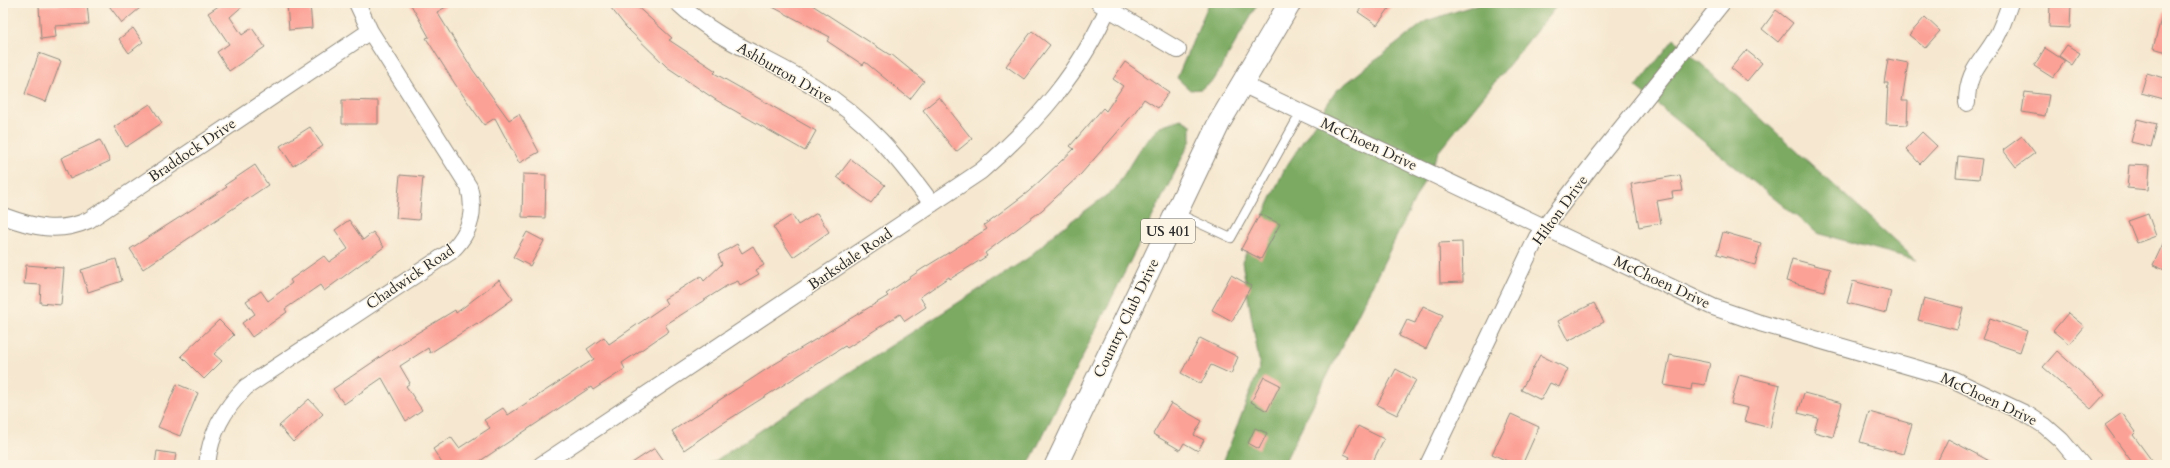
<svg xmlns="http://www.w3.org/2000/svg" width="2170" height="468" font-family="Cardo,serif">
  <rect width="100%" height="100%" fill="#fcf5e5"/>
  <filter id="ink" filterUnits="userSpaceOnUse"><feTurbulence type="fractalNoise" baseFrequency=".025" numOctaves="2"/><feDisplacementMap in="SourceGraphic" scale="8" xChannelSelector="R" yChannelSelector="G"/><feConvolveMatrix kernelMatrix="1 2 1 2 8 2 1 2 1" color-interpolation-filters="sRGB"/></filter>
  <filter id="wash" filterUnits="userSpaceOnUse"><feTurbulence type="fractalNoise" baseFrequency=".012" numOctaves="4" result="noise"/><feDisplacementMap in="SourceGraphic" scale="16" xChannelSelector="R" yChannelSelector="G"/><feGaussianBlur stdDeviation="0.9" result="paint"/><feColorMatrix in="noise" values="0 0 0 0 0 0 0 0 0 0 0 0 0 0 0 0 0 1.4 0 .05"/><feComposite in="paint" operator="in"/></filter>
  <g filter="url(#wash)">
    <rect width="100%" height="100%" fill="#f6e8d0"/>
    <path fill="#7baa62" stroke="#536a46" d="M1209 3H1258L1214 80 1201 89 1190 90 1177 78Z
      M1482 3H1559L1439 151 1283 465H1222L1260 367 1242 262 1284 170 1336 91 1426 21Z
      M1674 39 1916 260 1817 233 1636 87Z
      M1181 119 1191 125V140L1028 465H709L803 402 1028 258 1055 233 1115 189 1141 147 1160 126Z"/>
    <g id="blocks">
      <path fill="#fca196" d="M87 3 89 24 55 26 56 37 41 39 39 6Z
        M107 3H146L122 23Z
        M223 3H246L230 17 242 35 252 28 265 47 229 71 217 52 229 44 208 13Z
        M287 3H310L312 28 289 30Z
        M410 3H453L437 12 473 70 509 120 519 114 539 152 519 163 495 118 484 125 455 84 426 38 429 37Z
        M607 3H633L672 38 669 40 716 71 714 73 816 131 805 151 716 100 667 67 626 27Z
        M765 3H809L890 55 891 54 924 81 910 99 865 62 863 65 827 41 830 37Z
        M1365 3H1393L1377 25 1358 12Z
        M2050 4 2071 5 2070 28 2049 27Z
        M1776 10 1793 23 1778 42 1762 29Z
        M2163 12H2167V52L2153 48Z
        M1925 17 1940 31 1925 48 1909 35Z
        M133 28 143 42 129 53 119 39Z
        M1032 31 1050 45 1024 79 1006 66Z
        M2067 45 2080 53 2072 65 2059 56Z
        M2045 48 2065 61 2053 78 2034 66Z
        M1746 50 1762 63 1747 81 1731 68Z
        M39 53 61 61 46 102 25 94Z
        M1888 59 1908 63 1902 101H1908L1907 125 1886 124 1888 83H1884Z
        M1125 62 1169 92 1158 108 1144 99 1135 112 1081 174 1042 210 985 253 987 256 950 279 949 277 920 297 926 307 905 321 900 314 847 348 845 346 720 425 684 450 672 431 773 365 888 296 886 294 922 269 987 229 984 225 1028 192 1074 149 1070 146 1103 108 1106 111 1123 86 1113 79Z
        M2147 73 2167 79 2164 99 2141 93Z
        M2025 92 2049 95 2045 116 2022 112Z
        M939 97 972 139 956 152 923 110Z
        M342 100 378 101V124H342Z
        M150 104 162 123 126 147 114 127Z
        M2137 119 2157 124 2151 147 2131 142Z
        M310 127 323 146 293 166 280 146Z
        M1922 132 1937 146 1920 164 1906 149Z
        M2022 136 2035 153 2016 167 2003 150Z
        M100 140 110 161 70 179 61 158Z
        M1958 156 1982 159 1979 179 1956 177Z
        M851 159 885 185 871 203 837 177Z
        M255 165 268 185 143 269 130 249 227 187 225 185Z
        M2129 165 2150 166 2148 190 2127 188Z
        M523 174 546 175 545 218 522 217Z
        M400 175 423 177 419 220 396 218Z
        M1680 175 1683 191 1672 192 1673 198 1657 201 1661 223 1639 227 1631 184Z
        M817 213 829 232 793 257 773 227 792 215 798 225Z
        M1260 214 1280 224 1261 259 1241 249Z
        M2148 214 2156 236 2137 243 2128 221Z
        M349 220 363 240 373 232 384 247 324 291 320 285 285 309 287 312 252 337 242 323 255 314 246 301 261 291 268 301 292 283 290 280 324 256 329 262 348 249 335 230Z
        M527 232 544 241 530 266 513 257Z
        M1723 232 1761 243 1755 265 1717 254Z
        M2167 235V271L2153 265Z
        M1462 242 1463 282 1440 283 1439 243Z
        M737 244 742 253 753 246 764 265 756 270 759 274 740 285 738 281 728 285 665 325 669 331 622 363 625 369 593 390 591 387 474 465H443L433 449 451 437 459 448 490 428 484 420 503 408 508 415 594 359 587 349 604 337 609 344 667 304 664 299 701 276 704 281 722 264 718 255Z
        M116 259 122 281 88 292 81 270Z
        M1792 259 1830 269 1824 291 1786 281Z
        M26 265 64 268 61 305 40 303 41 285 24 284Z
        M1231 275 1251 286 1232 321 1212 310Z
        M499 280 513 299 478 324 477 323 430 353 428 348 400 366 410 383 406 386 422 410 406 421 382 378 344 404 333 389 404 341 455 310 456 313Z
        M1853 281 1891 291 1886 313 1847 303Z
        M1924 298 1963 308 1957 330 1918 320Z
        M1594 303 1604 322 1568 341 1558 321Z
        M1423 306 1443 315 1426 349 1399 336 1407 320 1415 323Z
        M2068 313 2084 326 2069 344 2053 331Z
        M1990 318 2027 331 2020 352 1982 339Z
        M219 320 234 335 214 354 222 361 204 379 181 356Z
        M1200 338 1238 357 1231 374 1211 365 1201 384 1181 373Z
        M2057 351 2105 394 2091 409 2043 367Z
        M1540 355 1568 369 1559 387 1550 383 1541 400 1521 390Z
        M1670 355 1710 363 1705 385 1692 383 1691 390 1664 385Z
        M1396 369 1416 380 1397 415 1377 405Z
        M1739 375 1780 385 1770 428 1744 421 1748 408 1731 404Z
        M1264 377 1280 385 1267 411 1251 402Z
        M177 384 198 393 180 436 158 427Z
        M1804 393 1842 403 1833 437 1814 432 1818 418 1798 413Z
        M309 399 323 414 293 442 279 426Z
        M1171 403 1202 421 1194 435 1204 440 1198 451 1184 443 1180 450 1153 434Z
        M1869 412 1912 424 1903 454 1860 442Z
        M2122 413 2136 432 2133 435 2155 465H2134L2105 425Z
        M1511 414 1539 427 1522 465H1516L1492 454Z
        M1358 426 1384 439 1371 465H1346L1350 457 1344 454Z
        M1255 428 1267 433 1259 449 1248 443Z
        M1948 439 1997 465H1948L1938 460Z
        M655 448 667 465H629Z
        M157 451 176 454 174 465H155Z"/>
    </g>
  </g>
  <g filter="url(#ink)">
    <use href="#blocks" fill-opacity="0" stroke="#908a7e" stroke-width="1"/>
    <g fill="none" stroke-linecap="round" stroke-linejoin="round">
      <defs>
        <path id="lane" d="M1177 213 1231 238 1301 112"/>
        <path id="street" d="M678 3C719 42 768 57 815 87 866 119 897 156 932 204
          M1099 3 1178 50
          M1242 84 1713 307 1760 323 1950 378 2028 415 2045 426 2061 440 2082 465
          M1967 103C1967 70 1981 64 1996 38 2002 27 2006 15 2010 3
          M3 216C33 227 58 234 89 220L370 31
          M207 465C210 433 224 409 246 387L450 252C470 234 476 212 469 187L370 31 357 3
          M541 465 981 171C1036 123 1082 71 1110 3
          M1428 465 1537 237 1599 156 1722 3"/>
        <path id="primary" d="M1056 465 1219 123 1290 3"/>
      </defs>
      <use href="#lane" stroke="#908a7e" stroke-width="10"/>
      <use href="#street" stroke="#908a7e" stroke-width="18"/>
      <use href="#primary" stroke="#908a7e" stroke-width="24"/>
      <use href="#lane" stroke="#fff" stroke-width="8"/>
      <use href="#street" stroke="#fff" stroke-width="16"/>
      <use href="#primary" stroke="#fff" stroke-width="22"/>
    </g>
  </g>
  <g text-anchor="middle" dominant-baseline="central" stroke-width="3" stroke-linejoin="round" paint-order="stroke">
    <rect fill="#fcf5e5" stroke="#6a6863" stroke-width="1" x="1141" y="219" width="54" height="24" rx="3"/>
    <g font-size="14" font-weight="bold" fill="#2b2b2b">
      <text x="1168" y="231">US 401</text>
    </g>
    <g font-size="15" fill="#2b2b2b" stroke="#fcf5e5">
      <text transform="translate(785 73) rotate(30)">Ashburton Drive</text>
      <text transform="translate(1369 144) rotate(25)">McChoen Drive</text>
      <text transform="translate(192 150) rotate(-34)">Braddock Drive</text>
      <text transform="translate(1560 210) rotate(-54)">Hilton Drive</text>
      <text transform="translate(850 259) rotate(-34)">Barksdale Road</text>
      <text transform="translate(410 277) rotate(-34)">Chadwick Road</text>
      <text transform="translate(1662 282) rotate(25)">McChoen Drive</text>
      <text transform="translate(1126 318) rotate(-64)">Country Club Drive</text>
      <text transform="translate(1989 399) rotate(25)">McChoen Drive</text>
    </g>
  </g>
  <rect width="2170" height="468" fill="none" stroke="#fcf5e5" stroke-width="16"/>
</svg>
